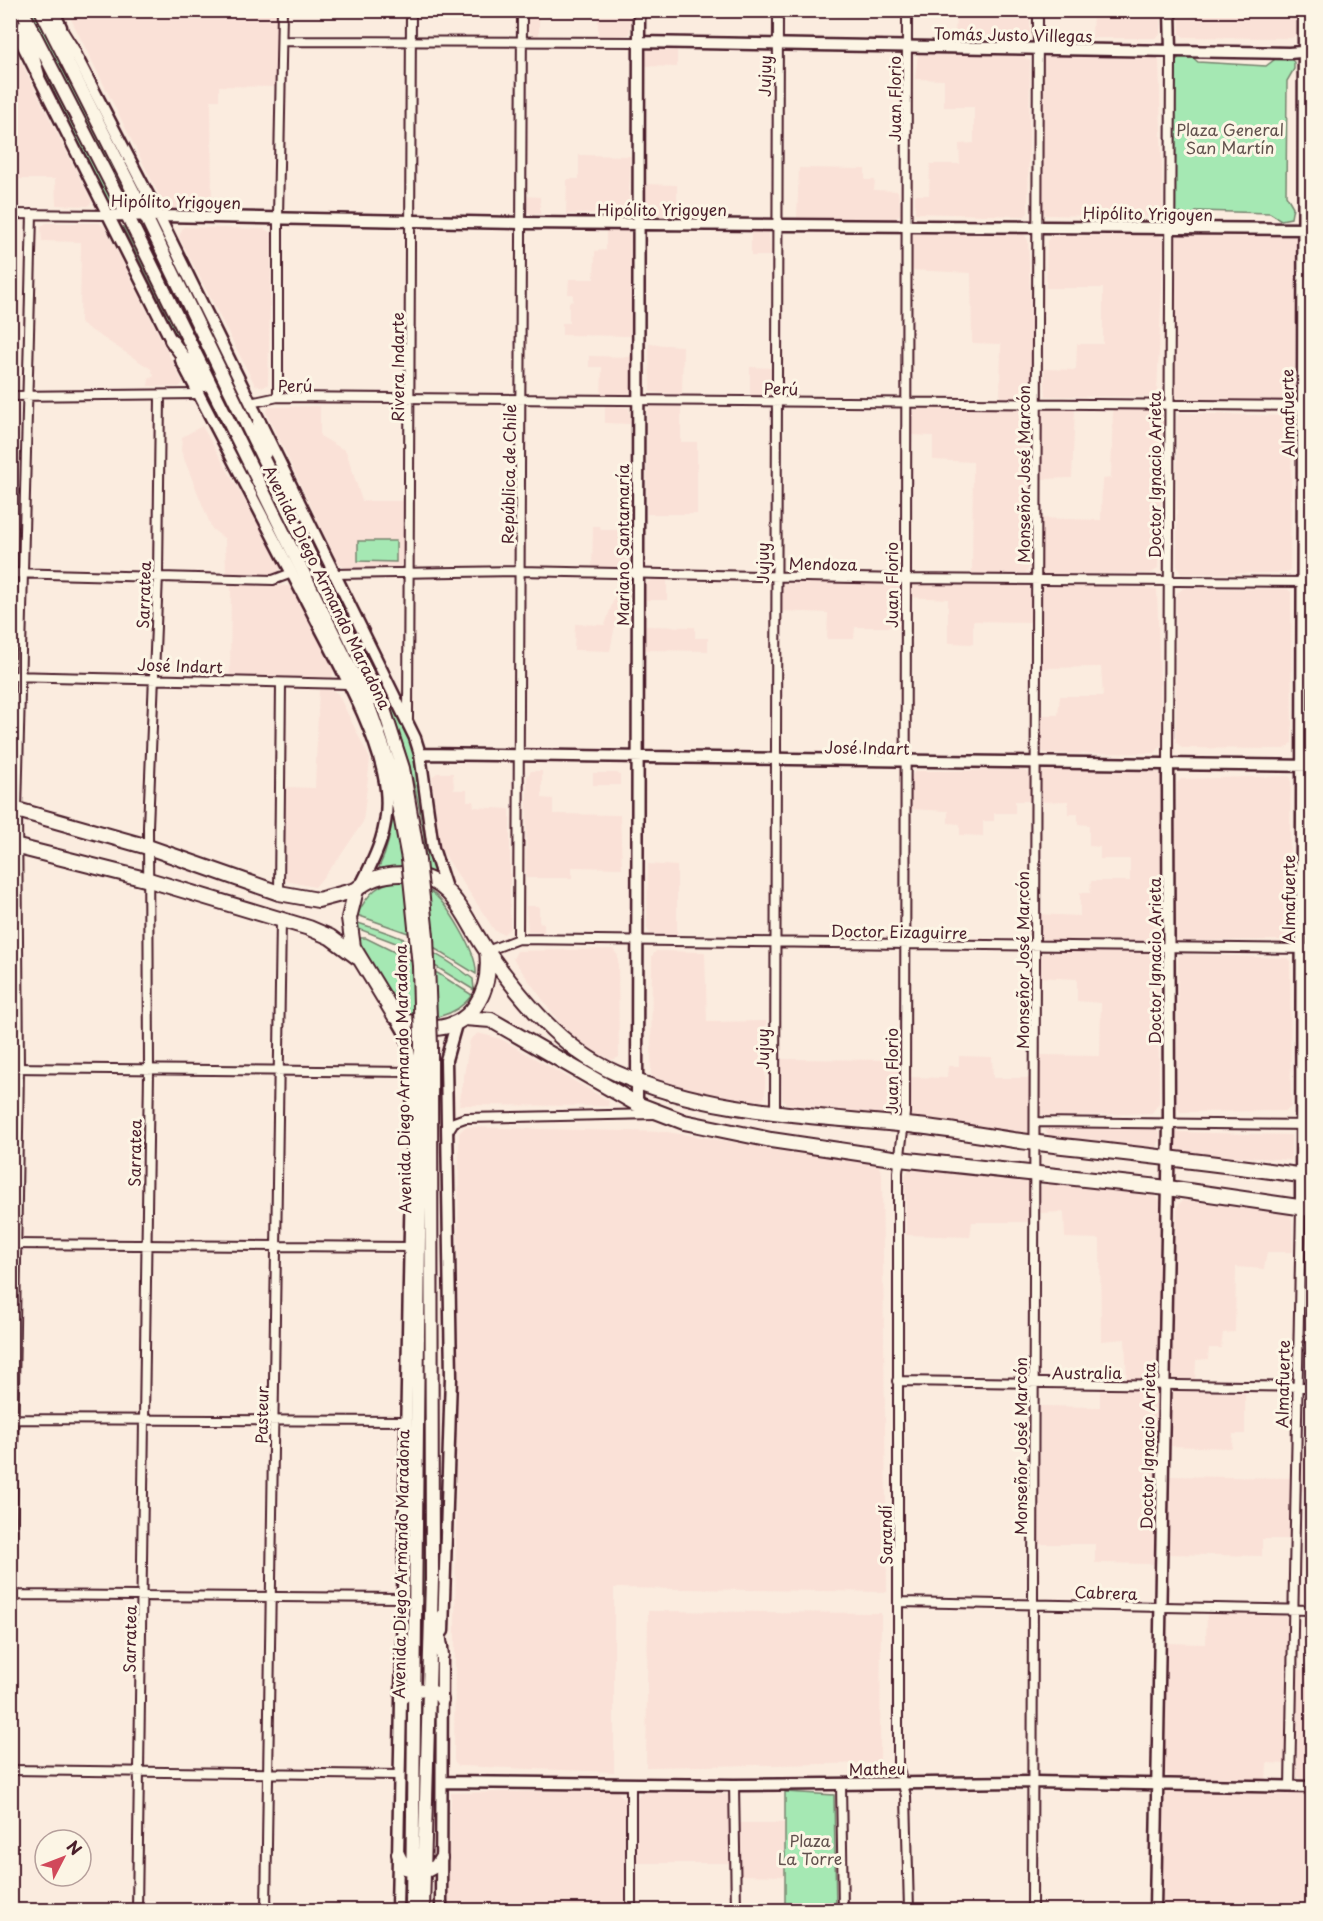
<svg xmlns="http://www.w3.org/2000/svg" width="1323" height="1921" font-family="'Playpen Sans',sans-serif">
  <rect width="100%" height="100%" fill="#fbecdf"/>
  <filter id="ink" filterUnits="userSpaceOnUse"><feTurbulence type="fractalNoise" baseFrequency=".0167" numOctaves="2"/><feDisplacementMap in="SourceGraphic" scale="12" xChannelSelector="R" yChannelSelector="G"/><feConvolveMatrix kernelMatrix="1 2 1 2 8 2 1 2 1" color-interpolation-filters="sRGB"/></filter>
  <g filter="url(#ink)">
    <path fill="#fae1d7" d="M67 11H278V87L219 86V100H211L212 208 169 209 164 205Z
      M956 11H1030V33L1027 39 955 36Z
      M1093 11H1160V34L1155 38H1092Z
      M1179 11H1296V35L1292 38 1184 37 1180 34Z
      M527 15 539 16V36H533L528 31Z
      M598 16H632L629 35 598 37Z
      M11 42 92 202 88 206 56 205 55 179H11Z
      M654 45 677 46V67L644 66 646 51Z
      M918 54 1023 56 1030 61 1028 213 1025 216 915 213V195H929L930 164H960L959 144 974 143V107H944V80L915 79Z
      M1045 56 1159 58 1163 209 1157 217 1045 215 1042 212V60Z
      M579 155 631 156 628 213 566 214 567 179H579Z
      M799 168 865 169V180H875L874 190 898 191 901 213 895 219 797 218Z
      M644 184 677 185V217L648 215 644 207Z
      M525 196 540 197V214H531L526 210Z
      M46 223H99L105 227 183 383 179 387 148 386 149 379 154 376 151 369 80 323 81 242 42 241 41 227Z
      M183 227 264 229 272 233 268 384 264 387 255 385 179 237Z
      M751 228 769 232 771 256H751Z
      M915 228 1024 234 1028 240 1034 398 1000 399 1001 344 972 343 971 273 911 270 910 234Z
      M606 229 624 230 630 232 632 238 631 336 562 335V323H569V302L573 301V294H568L569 279H594L595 251 606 250Z
      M1182 233 1294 234 1298 239 1294 399 1289 402 1176 398 1172 240Z
      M1157 234 1164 241 1157 393 1154 397 1046 396 1044 369 1076 370 1077 344H1103V288H1046L1047 241 1051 236Z
      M1312 234V403L1307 401 1304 395Z
      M649 344 683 346 682 395 650 392Z
      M589 356 631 357V388L629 394 601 396 602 367H589Z
      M750 367 773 368 772 395 750 396Z
      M605 404 629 408 631 424 605 423Z
      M653 404 681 405V442H697V514H647V411Z
      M320 406V436L346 451 362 501H405V564L401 568H345L338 563 266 412 269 407Z
      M917 407 1029 409 1032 412 1030 566 1026 573 972 575 973 462 933 460V436L911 435V413Z
      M1044 408H1075L1072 478 1040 479 1041 413Z
      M1113 409 1158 410 1164 416 1158 568 1152 573 1043 575 1039 572V518L1101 520 1102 479 1111 478Z
      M1181 413 1292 416 1290 569 1287 573 1181 574 1177 566V415Z
      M1310 413H1312V574L1308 569Z
      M202 426 281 563 280 571 275 574 271 576 226 573 225 539 212 529 181 451 182 437Z
      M593 526H600L601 530H631L628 569 592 571Z
      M655 578H667V600H644L646 583Z
      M784 581 895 583 901 587 900 627H855L854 639H827L828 613 781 611V585Z
      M1050 582 1157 589 1162 745 1155 753 1046 754 1041 751 1039 715H1058L1060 696H1103L1101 667 1040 668V589Z
      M231 583 291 586 334 667 332 678 327 681 230 676Z
      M908 583 1027 584 1031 591 1032 622 973 621V644L948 643V599L907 597Z
      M618 586 622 589 610 651 574 650 575 624 605 625Z
      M1184 588 1287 589 1291 592 1292 743 1285 749 1182 748 1176 742V594Z
      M1312 588V754L1310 748V593Z
      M644 626 695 627V638H708V651L644 650Z
      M319 689 332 690 338 694 370 759 363 822 339 858 315 887 286 881 285 819 286 787 315 788Z
      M1045 768 1158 772 1161 775 1160 929 1154 941 1044 940 1037 934V914L1080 916V893H1090L1091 881H1130V859H1100V847L1089 846V825L1078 824V814H1068V801L1038 802 1037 774Z
      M1023 770 1034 778 1033 801H1015V813H994V821H983V836L960 835V824L948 823V811L909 809 911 777 915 771Z
      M531 771H542V798L553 799V814L620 815 622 868 572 867V878H526L527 777Z
      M437 773H453L454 790H467V801H473L474 807 510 809V928L504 934 495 931 440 848 432 777Z
      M593 773H617L620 775V785H593Z
      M1289 776 1291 778 1288 937 1285 940 1174 941 1177 783 1181 779Z
      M1312 776V944L1309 936 1308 782Z
      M648 864 677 866V935L650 934 647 928Z
      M526 906H539V922L544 923V932H528Z
      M613 949 618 956 619 1057 612 1060 584 1047 559 1022 513 959 517 951Z
      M1047 950 1153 952 1158 956 1159 1103 1152 1113 1044 1117 1040 1113 1037 1055 1100 1056 1101 1003 1077 1001V979L1037 977V955Z
      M656 951 705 952 707 1022 766 1021 765 1097 760 1101 696 1093 656 1081 651 1075 652 956Z
      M1182 954 1287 958 1290 961 1291 1107 1286 1111 1180 1112 1177 1106 1178 957Z
      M478 1033 501 1039 609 1101 608 1106 459 1105 470 1040Z
      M959 1056 992 1057 993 1078H1030V1132L1024 1134 914 1120 911 1117 907 1077 947 1078 948 1066H959Z
      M781 1059 899 1060 897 1113 891 1117 786 1104 782 1099Z
      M465 1127 667 1132 877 1163 882 1173 887 1592 614 1588V1772L459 1766 454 1761 459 1133Z
      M1050 1127H1153L1160 1133V1140L1155 1149H1150L1049 1137 1045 1129Z
      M1176 1132 1291 1135V1160L1176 1153Z
      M911 1166 1025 1179 1029 1184V1222H972L970 1237 906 1235 905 1175Z
      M1047 1181 1155 1196 1160 1200 1158 1374 1152 1381H1127L1125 1339 1101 1341 1100 1239 1065 1238 1064 1212 1039 1213V1188Z
      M1183 1200 1290 1214 1292 1220 1293 1252H1267L1264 1269 1236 1267 1235 1332 1223 1333 1221 1348H1209L1208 1359 1196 1360 1195 1382 1172 1381 1168 1377 1177 1206Z
      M1100 1388 1151 1389 1156 1393V1564L1095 1563V1544H1039L1040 1406 1100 1407Z
      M1170 1391 1245 1392V1434H1233L1232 1448 1166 1446Z
      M1303 1452 1312 1453V1491H1302Z
      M1166 1476 1293 1478 1292 1539H1262V1556L1165 1554Z
      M648 1611 881 1613 880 1763 646 1767Z
      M1207 1611 1283 1613 1289 1620 1287 1764 1267 1763 1266 1783 1173 1781 1164 1772 1165 1643 1206 1644Z
      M1298 1670H1312V1783H1306L1297 1776Z
      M616 1790 626 1801V1910H447L451 1793Z
      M1164 1790 1312 1792V1910H1157Z
      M642 1791 730 1794 731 1863H637L636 1801Z
      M740 1823H785V1876L740 1875Z"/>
    <path fill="#a5e8b3" stroke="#78846f" stroke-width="1.5" d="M29 11H34L130 199 126 201Z
      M38 54 113 200 108 201 42 72Z
      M1180 56 1192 57 1198 62 1266 66 1278 57 1287 56 1294 62V69L1287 81 1286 195 1293 207 1291 218 1281 220 1270 213 1197 211 1188 220H1184L1181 213H1175L1173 64Z
      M123 227 126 228 198 371 164 318 166 313Z
      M142 232H145L303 555 278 510Z
      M198 383 230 434 362 696 383 751 404 854 426 857C416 726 343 607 286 491L307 524 406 729 416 757 435 874C416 865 402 864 383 870L379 867C407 812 383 752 361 699Z
      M358 541H396V562L358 561Z
      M404 880C412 884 423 886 430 891 447 902 478 954 476 974L411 934 357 915C368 893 378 882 404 880Z
      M358 923C401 936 438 951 473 979L474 990 401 945 359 929Z
      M359 938H366L439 974 472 995C456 1016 426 1026 403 1009 392 1000 384 983 376 971 370 961 360 950 359 938Z
      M425 1320 423 1673 422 1678 424 1328Z
      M785 1792 834 1795 836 1910H785Z"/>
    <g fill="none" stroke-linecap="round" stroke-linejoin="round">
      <defs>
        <path id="street" d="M907 10 905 1113 898 1172V1765L906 1796 909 1910
          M282 41 638 42
          M10 214 110 215
          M10 396 199 394
          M278 397V217L282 10
          M250 403 278 397 1312 406
          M10 573 273 580 292 573
          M333 574 520 571 904 579 1312 582
          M10 676 348 684
          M408 719 411 10
          M1168 765 1171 51
          M279 893 281 683
          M518 939 522 10
          M487 951 518 939 1312 949
          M10 1068 413 1072
          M775 1115 778 10
          M1036 1122 1312 1125
          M449 1130 454 1122 465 1118 656 1114
          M10 1244 410 1247
          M897 1381 1312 1387
          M11 1419 405 1421
          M10 1595 403 1598
          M900 1602 1312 1610
          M10 1648 19 1068 17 810 32 214
          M10 1770 399 1775
          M631 1784V1910
          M841 1784 843 1910
          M734 1785 736 1910
          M1290 1787 1301 1207
          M137 1910 149 1071 148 827 158 575 160 396
          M266 1910 281 920
          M1032 1910 1038 10"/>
        <path id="secondary" d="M53 10 61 27
          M1170 10 1171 51
          M10 20 174 346
          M638 42 1289 53 1312 51
          M71 46 159 216 415 738 420 754 433 848 447 891
          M110 215 521 223 1312 229
          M181 360C224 443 268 527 311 610 336 659 381 737 386 790 390 827 377 854 361 885
          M420 754 1312 766
          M395 1016 406 1035 413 1072 397 1910
          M637 1104 639 10
          M1301 1207 1304 10
          M443 1631 451 1377 446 1060 457 1021
          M443 1782 734 1785 1033 1782 1312 1787
          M441 1910 442 1646
          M1155 1910 1169 1124 1168 765"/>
        <path id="primary" d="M22 10 127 215 368 704 392 772 408 859
          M41 10 145 215 383 706 403 768 419 861
          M54 20 74 52
          M24 26 38 75
          M171 340 204 385
          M259 422 265 453
          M277 478 297 500
          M404 1520 412 1480
          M437 1618 442 1655
          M402 1698C412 1687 434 1686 442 1700
          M398 1854 405 1868 423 1873 436 1866 441 1858
          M412 1910 421 1044
          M423 1910 432 1579 431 1046"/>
        <path id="highway" d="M10 808 148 847 279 893 318 900 356 890
          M10 845 149 880 309 928 330 937 357 957
          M487 951C492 991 472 1031 426 1028 414 1027 406 1020 395 1016L353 947 349 918 356 890C379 869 421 869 444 889 462 904 473 932 486 950 521 998 561 1049 616 1073 712 1115 815 1115 917 1126 958 1130 998 1139 1038 1143 1130 1154 1221 1163 1312 1177
          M464 1018 491 1020 637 1104 684 1122 771 1140 899 1159 1168 1188 1312 1209"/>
      </defs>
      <use href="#street" stroke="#4a1f2b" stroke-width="12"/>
      <use href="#secondary" stroke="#4a1f2b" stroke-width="15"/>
      <use href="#primary" stroke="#4a1f2b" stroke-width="16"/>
      <use href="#highway" stroke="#4a1f2b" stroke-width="18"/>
      <use href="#street" stroke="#fcf5e5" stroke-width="8"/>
      <use href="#secondary" stroke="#fcf5e5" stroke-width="10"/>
      <use href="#primary" stroke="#fcf5e5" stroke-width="12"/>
      <use href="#highway" stroke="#fcf5e5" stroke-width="14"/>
      <defs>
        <path id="primary-bridge" d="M408 859 419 966 421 1044
          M419 861 427 936 431 1046"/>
      </defs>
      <use href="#primary-bridge" stroke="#4a1f2b" stroke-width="16" stroke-linecap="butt"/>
      <use href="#primary-bridge" stroke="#fcf5e5" stroke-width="12"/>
    </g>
  </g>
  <g text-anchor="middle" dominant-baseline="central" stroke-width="6" stroke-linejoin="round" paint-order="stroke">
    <g font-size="16" fill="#4a1f2b" stroke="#fcf5e5">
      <text transform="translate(1013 34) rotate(1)">Tomás Justo Villegas</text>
      <text transform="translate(764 76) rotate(-89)">Jujuy</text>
      <text transform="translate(894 99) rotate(-90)">Juan Florio</text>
      <text transform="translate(176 201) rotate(1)">Hipólito Yrigoyen</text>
      <text x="662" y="209">Hipólito Yrigoyen</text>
      <text transform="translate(1148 213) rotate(1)">Hipólito Yrigoyen</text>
      <text transform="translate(397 367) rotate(-90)">Rivera Indarte</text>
      <text x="295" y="385">Perú</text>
      <text transform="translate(781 388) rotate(1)">Perú</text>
      <text transform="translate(1287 413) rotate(-91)">Almafuerte</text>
      <text transform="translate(508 474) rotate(-89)">República de Chile</text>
      <text transform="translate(1023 474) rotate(-90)">Monseñor José Marcón</text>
      <text transform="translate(1154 475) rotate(-90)">Doctor Ignacio Arieta</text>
      <text transform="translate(622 545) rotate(-90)">Mariano Santamaría</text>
      <text transform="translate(762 563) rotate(-90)">Jujuy</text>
      <text transform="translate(823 563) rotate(1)">Mendoza</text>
      <text transform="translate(891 585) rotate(-90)">Juan Florio</text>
      <text transform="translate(328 587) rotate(64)">Avenida Diego Armando Maradona</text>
      <text transform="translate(143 595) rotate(-88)">Sarratea</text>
      <text transform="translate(180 665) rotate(2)">José Indart</text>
      <text transform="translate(867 747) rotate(1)">José Indart</text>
      <text transform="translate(1288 899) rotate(-90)">Almafuerte</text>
      <text transform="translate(899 931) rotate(1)">Doctor Eizaguirre</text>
      <text transform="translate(1022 960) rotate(-90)">Monseñor José Marcón</text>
      <text transform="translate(1154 961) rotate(-90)">Doctor Ignacio Arieta</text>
      <text transform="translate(762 1049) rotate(-90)">Jujuy</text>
      <text transform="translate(891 1071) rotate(-90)">Juan Florio</text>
      <text transform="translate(402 1079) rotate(-91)">Avenida Diego Armando Maradona</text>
      <text transform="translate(134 1153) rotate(-89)">Sarratea</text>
      <text x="1087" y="1372">Australia</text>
      <text transform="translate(1282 1384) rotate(-89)">Almafuerte</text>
      <text transform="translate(261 1415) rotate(-89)">Pasteur</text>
      <text transform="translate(1020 1446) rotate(-90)">Monseñor José Marcón</text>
      <text transform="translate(1147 1446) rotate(-89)">Doctor Ignacio Arieta</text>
      <text transform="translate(885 1535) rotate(-91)">Sarandí</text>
      <text transform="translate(400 1564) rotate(-89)">Avenida Diego Armando Maradona</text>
      <text transform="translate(1106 1592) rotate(2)">Cabrera</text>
      <text transform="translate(129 1639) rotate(-89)">Sarratea</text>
      <text transform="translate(877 1768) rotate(-1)">Matheu</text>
    </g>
    <g font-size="16" fill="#61514d" stroke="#fcf5e5">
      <text x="1230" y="129">Plaza General<tspan x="1230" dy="18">San Martín</tspan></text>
      <text x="810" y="1840">Plaza<tspan x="810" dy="18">La Torre</tspan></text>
    </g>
  </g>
  <rect width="1323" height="1921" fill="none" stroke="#fcf5e5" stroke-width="36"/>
  <rect x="18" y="18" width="1287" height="1885" fill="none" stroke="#4a1f2b" stroke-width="2" filter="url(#ink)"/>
  <g transform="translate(63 1858) rotate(48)"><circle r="28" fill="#fcf5e5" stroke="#b59f9b" stroke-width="1.5"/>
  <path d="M0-4.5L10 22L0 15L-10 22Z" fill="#d1495b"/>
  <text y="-9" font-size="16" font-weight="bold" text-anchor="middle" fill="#4a1f2b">N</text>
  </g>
</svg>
